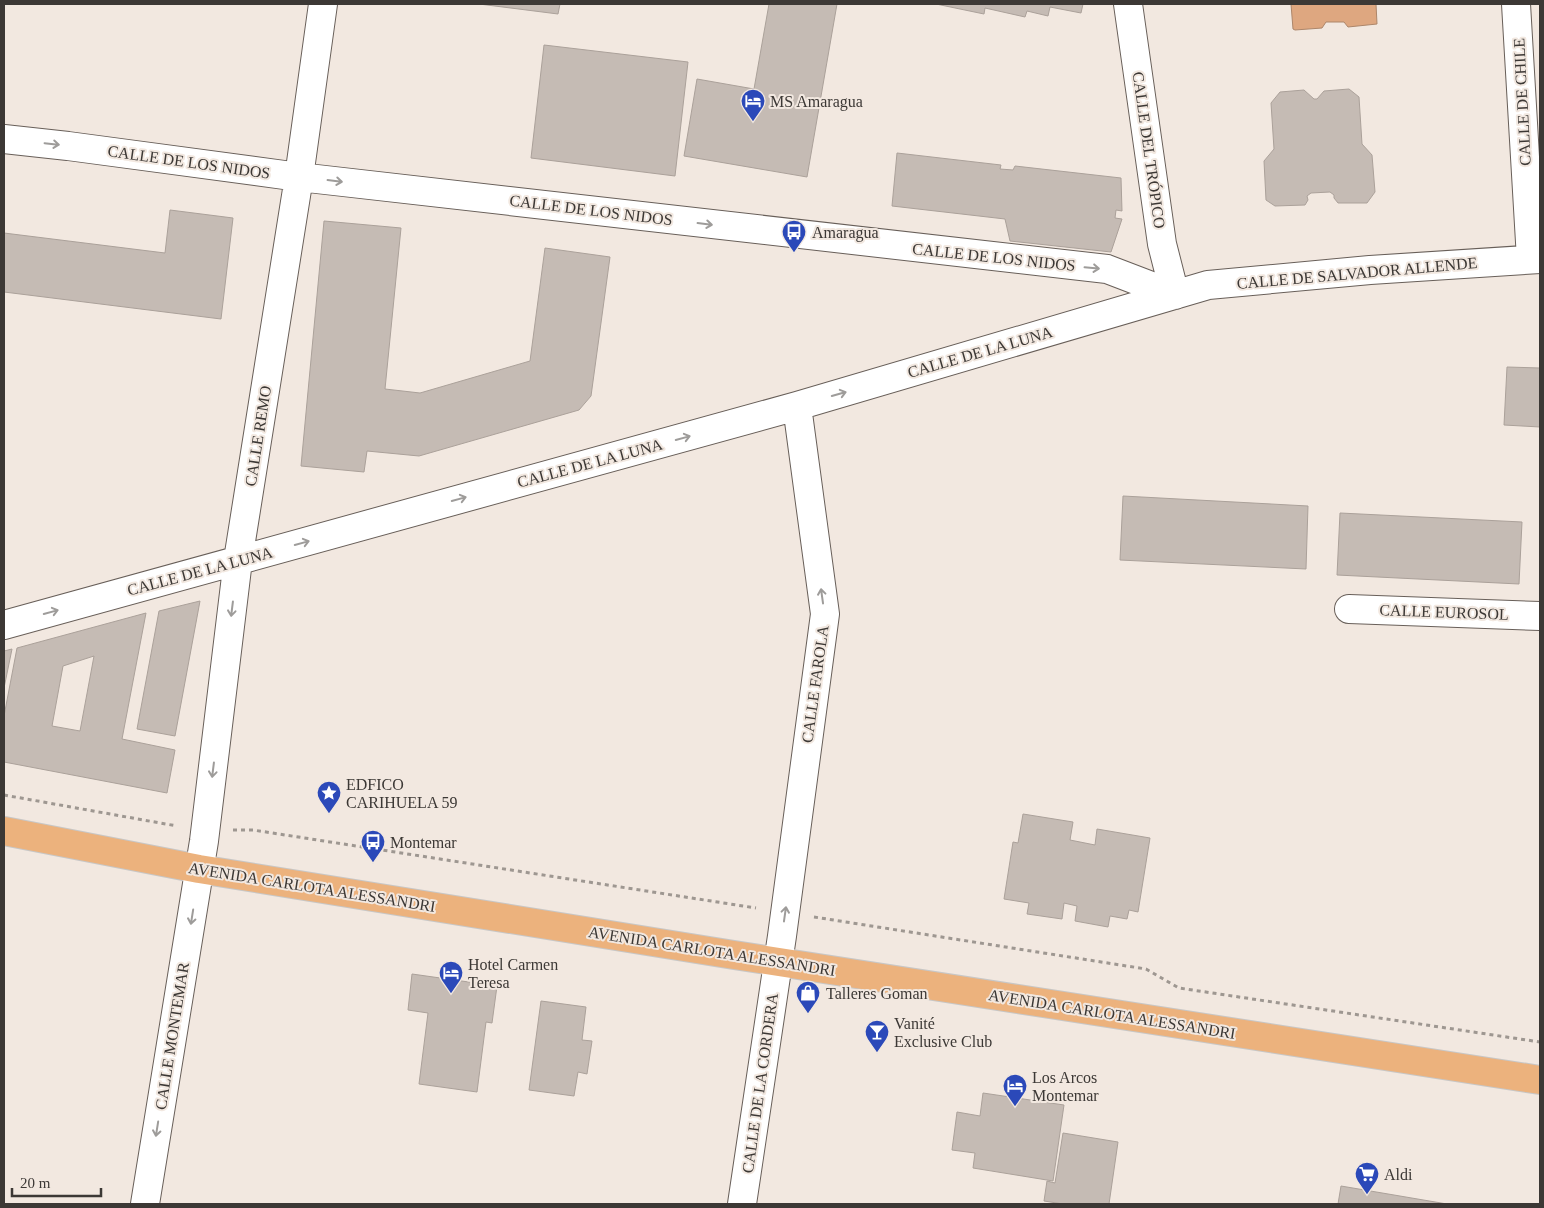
<svg xmlns="http://www.w3.org/2000/svg" width="1544" height="1208" font-family="'Times New Roman',serif">
  <rect width="100%" height="100%" fill="#f2e8e0"/>
  <path fill="#dea780" stroke="#ad866a" d="M1291 4H1376L1377 24 1348 27 1344 22H1326L1322 28 1295 30 1293 29Z"/>
  <path fill="#c5bbb4" stroke="#aba19a" fill-rule="evenodd" d="M479 4H560L558 14Z
    M769 4H837L807 177 684 156 697 79 754 89Z
    M936 4H1083L1081 13 1050 7 1048 16 1027 11 1025 17 985 8 984 14Z
    M544 45 688 62 675 176 531 158Z
    M1349 89 1359 97 1362 144 1372 155 1375 192 1367 203H1338L1334 198V195L1330 192 1311 193 1307 196 1308 200 1305 205 1275 206 1266 200 1264 161 1274 149 1271 103 1280 92 1304 90 1314 99H1317L1324 91Z
    M897 153 1001 165 1000 169 1013 170 1015 166 1121 178 1122 211 1116 210 1115 218 1122 219 1111 252 1010 241 1005 219 892 206Z
    M170 210 233 218 221 319 4 292V233L165 253Z
    M324 221 401 228 385 389 420 393 530 361 545 248 610 257 591 396 579 410 419 456 367 451 364 472 301 466Z
    M1507 367 1540 368V427L1504 425Z
    M1123 496 1308 506 1306 569 1120 560Z
    M1340 513 1522 522 1519 584 1337 575Z
    M200 601 175 736 137 729 159 611Z
    M146 613 122 739 175 750 167 793 4 762V716L17 648ZM94 656 80 731 52 726 63 666Z
    M12 649 4 688V651Z
    M1023 814 1073 822 1070 840 1095 845 1097 829 1150 838 1138 912 1129 910 1127 919 1110 916 1108 927 1075 921 1077 906 1064 903 1062 919 1027 914 1029 903 1004 899 1013 842 1018 843Z
    M412 974 497 986 492 1023 486 1022 477 1092 419 1084 428 1013 408 1010Z
    M541 1001 586 1007 582 1040 592 1041 587 1074 578 1072 574 1096 529 1090Z
    M983 1093 1064 1105 1053 1181 973 1168 975 1153 952 1150 957 1112 980 1116Z
    M1063 1133 1118 1142 1109 1204H1063L1044 1201 1047 1181 1055 1183Z
    M1341 1186 1447 1204H1338Z"/>
  <g fill="none" stroke-linecap="round" stroke-linejoin="round">
    <defs>
      <path id="minor" d="M1128 4 1162 244 1175 295
        M1516 4 1531 259
        M4 139 68 146 299 177 1107 269 1175 295
        M1349 609 1540 616
        M4 625 797 406 1208 285 1370 270 1540 259
        M145 1204 204 841 238 560 299 177 323 4
        M742 1204 782 936 825 614 797 406"/>
      <path id="major" d="M4 831 199 869 734 955 1540 1080"/>
    </defs>
    <use href="#minor" stroke="#685f59" stroke-width="30"/>
    <use href="#major" stroke="#c8c7c6" stroke-width="30"/>
    <path stroke="#9e9791" stroke-width="3" stroke-dasharray="4 4" stroke-linecap="butt" d="M4 795 177 826
      M233 830H253L756 908
      M814 917 1146 969 1179 988 1540 1042"/>
    <use href="#minor" stroke="#fff" stroke-width="28"/>
    <use href="#major" stroke="#ecb27d" stroke-width="28"/>
  </g>
  <defs><path id="oneway-shaft" d="M-6 0H5M1.5-3L5.5 0L1.5 3" fill="none" stroke-width="1.6" stroke-linecap="round" stroke-linejoin="round" transform="scale(1.25)"/></defs>
  <g stroke="#9e9c9a">
    <use href="#oneway-shaft" transform="translate(52 144) rotate(6)"/>
    <use href="#oneway-shaft" transform="translate(335 181) rotate(7)"/>
    <use href="#oneway-shaft" transform="translate(705 224) rotate(7)"/>
    <use href="#oneway-shaft" transform="translate(1092 268) rotate(5)"/>
    <use href="#oneway-shaft" transform="translate(839 394) rotate(-16)"/>
    <use href="#oneway-shaft" transform="translate(683 438) rotate(-15)"/>
    <use href="#oneway-shaft" transform="translate(459 499) rotate(-15)"/>
    <use href="#oneway-shaft" transform="translate(302 543) rotate(-15)"/>
    <use href="#oneway-shaft" transform="translate(822 596) rotate(-98)"/>
    <use href="#oneway-shaft" transform="translate(232 609) rotate(97)"/>
    <use href="#oneway-shaft" transform="translate(51 612) rotate(-15)"/>
    <use href="#oneway-shaft" transform="translate(213 770) rotate(97)"/>
    <use href="#oneway-shaft" transform="translate(785 914) rotate(-82)"/>
    <use href="#oneway-shaft" transform="translate(192 917) rotate(99)"/>
    <use href="#oneway-shaft" transform="translate(157 1129) rotate(99)"/>
  </g>
  <defs>
    <symbol id="hotel-pin" viewBox="-11 -11 22 30"><path d="M0 17L-7.5 6A9.5 9.5 0 1 1 7.5 6Z" fill="#2b49b9" stroke="#f2e8e0"/><path d="M-6-4.5h1.5V1H6V5H4.5V3h-9V5H-6ZM-4 0a1.8 1.8 0 1 1 3.6 0ZM.5 0V-2.5h3Q6-2.5 6 0Z" fill="#fff"/></symbol>
    <symbol id="bus-pin" viewBox="-11 -11 22 30"><path d="M0 17L-7.5 6A9.5 9.5 0 1 1 7.5 6Z" fill="#2b49b9" stroke="#f2e8e0"/><path d="M-5-6H5V4H4V6H2V4H-2V6H-4V4H-5ZM-3.5-4V0h7V-4ZM-3.5 1.2v1.5H-2V1.2ZM2 1.2v1.5H3.5V1.2Z" fill="#fff"/></symbol>
    <symbol id="sight-pin" viewBox="-11 -11 22 30"><path d="M0 17L-7.5 6A9.5 9.5 0 1 1 7.5 6Z" fill="#2b49b9" stroke="#f2e8e0"/><path d="M0-6L1.8-2.2L6-1.7L2.9 1.2L3.7 5.4L0 3.3L-3.7 5.4L-2.9 1.2L-6-1.7L-1.8-2.2Z" fill="#fff"/></symbol>
    <symbol id="shop-pin" viewBox="-11 -11 22 30"><path d="M0 17L-7.5 6A9.5 9.5 0 1 1 7.5 6Z" fill="#2b49b9" stroke="#f2e8e0"/><path d="M-5-2.5h2.3a2.7 3.5 0 0 1 5.4 0H5L5.5 6h-11ZM-1.5-2.5h3a1.5 2.3 0 0 0-3 0Z" fill="#fff"/></symbol>
    <symbol id="bar-pin" viewBox="-11 -11 22 30"><path d="M0 17L-7.5 6A9.5 9.5 0 1 1 7.5 6Z" fill="#2b49b9" stroke="#f2e8e0"/><path d="M-6-5H6L.8 .8V4.5H3.5V6h-7V4.5H-.8V.8Z" fill="#fff"/></symbol>
    <symbol id="supermarket-pin" viewBox="-11 -11 22 30"><path d="M0 17L-7.5 6A9.5 9.5 0 1 1 7.5 6Z" fill="#2b49b9" stroke="#f2e8e0"/><path d="M-6-5.5h2.5l.6 2H6L4.5 2H-2.5L-4.4-4H-6ZM-1.5 3.2a1.3 1.3 0 1 0 .1 0ZM3 3.2a1.3 1.3 0 1 0 .1 0Z" fill="#fff"/></symbol>
  </defs>
  <g fill-rule="evenodd">
    <use href="#hotel-pin" x="739" y="87" width="28" height="38"/>
    <use href="#bus-pin" x="780" y="218" width="28" height="38"/>
    <use href="#sight-pin" x="315" y="779" width="28" height="38"/>
    <use href="#bus-pin" x="359" y="828" width="28" height="38"/>
    <use href="#hotel-pin" x="437" y="959" width="28" height="38"/>
    <use href="#shop-pin" x="794" y="979" width="28" height="38"/>
    <use href="#bar-pin" x="863" y="1018" width="28" height="38"/>
    <use href="#hotel-pin" x="1001" y="1072" width="28" height="38"/>
    <use href="#supermarket-pin" x="1353" y="1160" width="28" height="38"/>
  </g>
  <g text-anchor="middle" dominant-baseline="central" stroke-width="4" stroke-linejoin="round" paint-order="stroke">
    <g font-size="16" fill="#3c3835" stroke="#f2e8e0" text-anchor="start">
      <text x="770" y="101">MS Amaragua</text>
      <text x="812" y="232">Amaragua</text>
      <text x="346" y="784">EDFICO<tspan x="346" dy="18">CARIHUELA 59</tspan></text>
      <text x="390" y="842">Montemar</text>
      <text x="468" y="964">Hotel Carmen<tspan x="468" dy="18">Teresa</tspan></text>
      <text x="826" y="993">Talleres Goman</text>
      <text x="894" y="1023">Vanité<tspan x="894" dy="18">Exclusive Club</tspan></text>
      <text x="1032" y="1077">Los Arcos<tspan x="1032" dy="18">Montemar</tspan></text>
      <text x="1384" y="1174">Aldi</text>
    </g>
    <g font-size="16" fill="#3c3835" stroke="#f2e8e0">
      <text transform="translate(1522 102) rotate(-93)">CALLE DE CHILE</text>
      <text transform="translate(1149 150) rotate(82)">CALLE DEL TRÓPICO</text>
      <text transform="translate(189 162) rotate(8)">CALLE DE LOS NIDOS</text>
      <text transform="translate(591 210) rotate(7)">CALLE DE LOS NIDOS</text>
      <text transform="translate(994 257) rotate(6)">CALLE DE LOS NIDOS</text>
      <text transform="translate(1357 273) rotate(-5)">CALLE DE SALVADOR ALLENDE</text>
      <text transform="translate(980 352) rotate(-16)">CALLE DE LA LUNA</text>
      <text transform="translate(258 436) rotate(-81)">CALLE REMO</text>
      <text transform="translate(590 463) rotate(-15)">CALLE DE LA LUNA</text>
      <text transform="translate(200 571) rotate(-15)">CALLE DE LA LUNA</text>
      <text transform="translate(1444 612) rotate(2)">CALLE EUROSOL</text>
      <text transform="translate(815 684) rotate(-82)">CALLE FAROLA</text>
      <text transform="translate(312 887) rotate(9)">AVENIDA CARLOTA ALESSANDRI</text>
      <text transform="translate(712 951) rotate(9)">AVENIDA CARLOTA ALESSANDRI</text>
      <text transform="translate(1112 1014) rotate(9)">AVENIDA CARLOTA ALESSANDRI</text>
      <text transform="translate(172 1036) rotate(-81)">CALLE MONTEMAR</text>
      <text transform="translate(760 1083) rotate(-82)">CALLE DE LA CORDERA</text>
    </g>
  </g>
  <rect width="1544" height="1208" fill="none" stroke="#3c3835" stroke-width="10"/>
  <path d="M12 1188v8h89v-8" fill="none" stroke="#3c3835" stroke-width="2.5"/>
  <text x="20" y="1188" font-size="15" fill="#3c3835" stroke="#f2e8e0" stroke-width="4" paint-order="stroke">20 m</text>
</svg>
